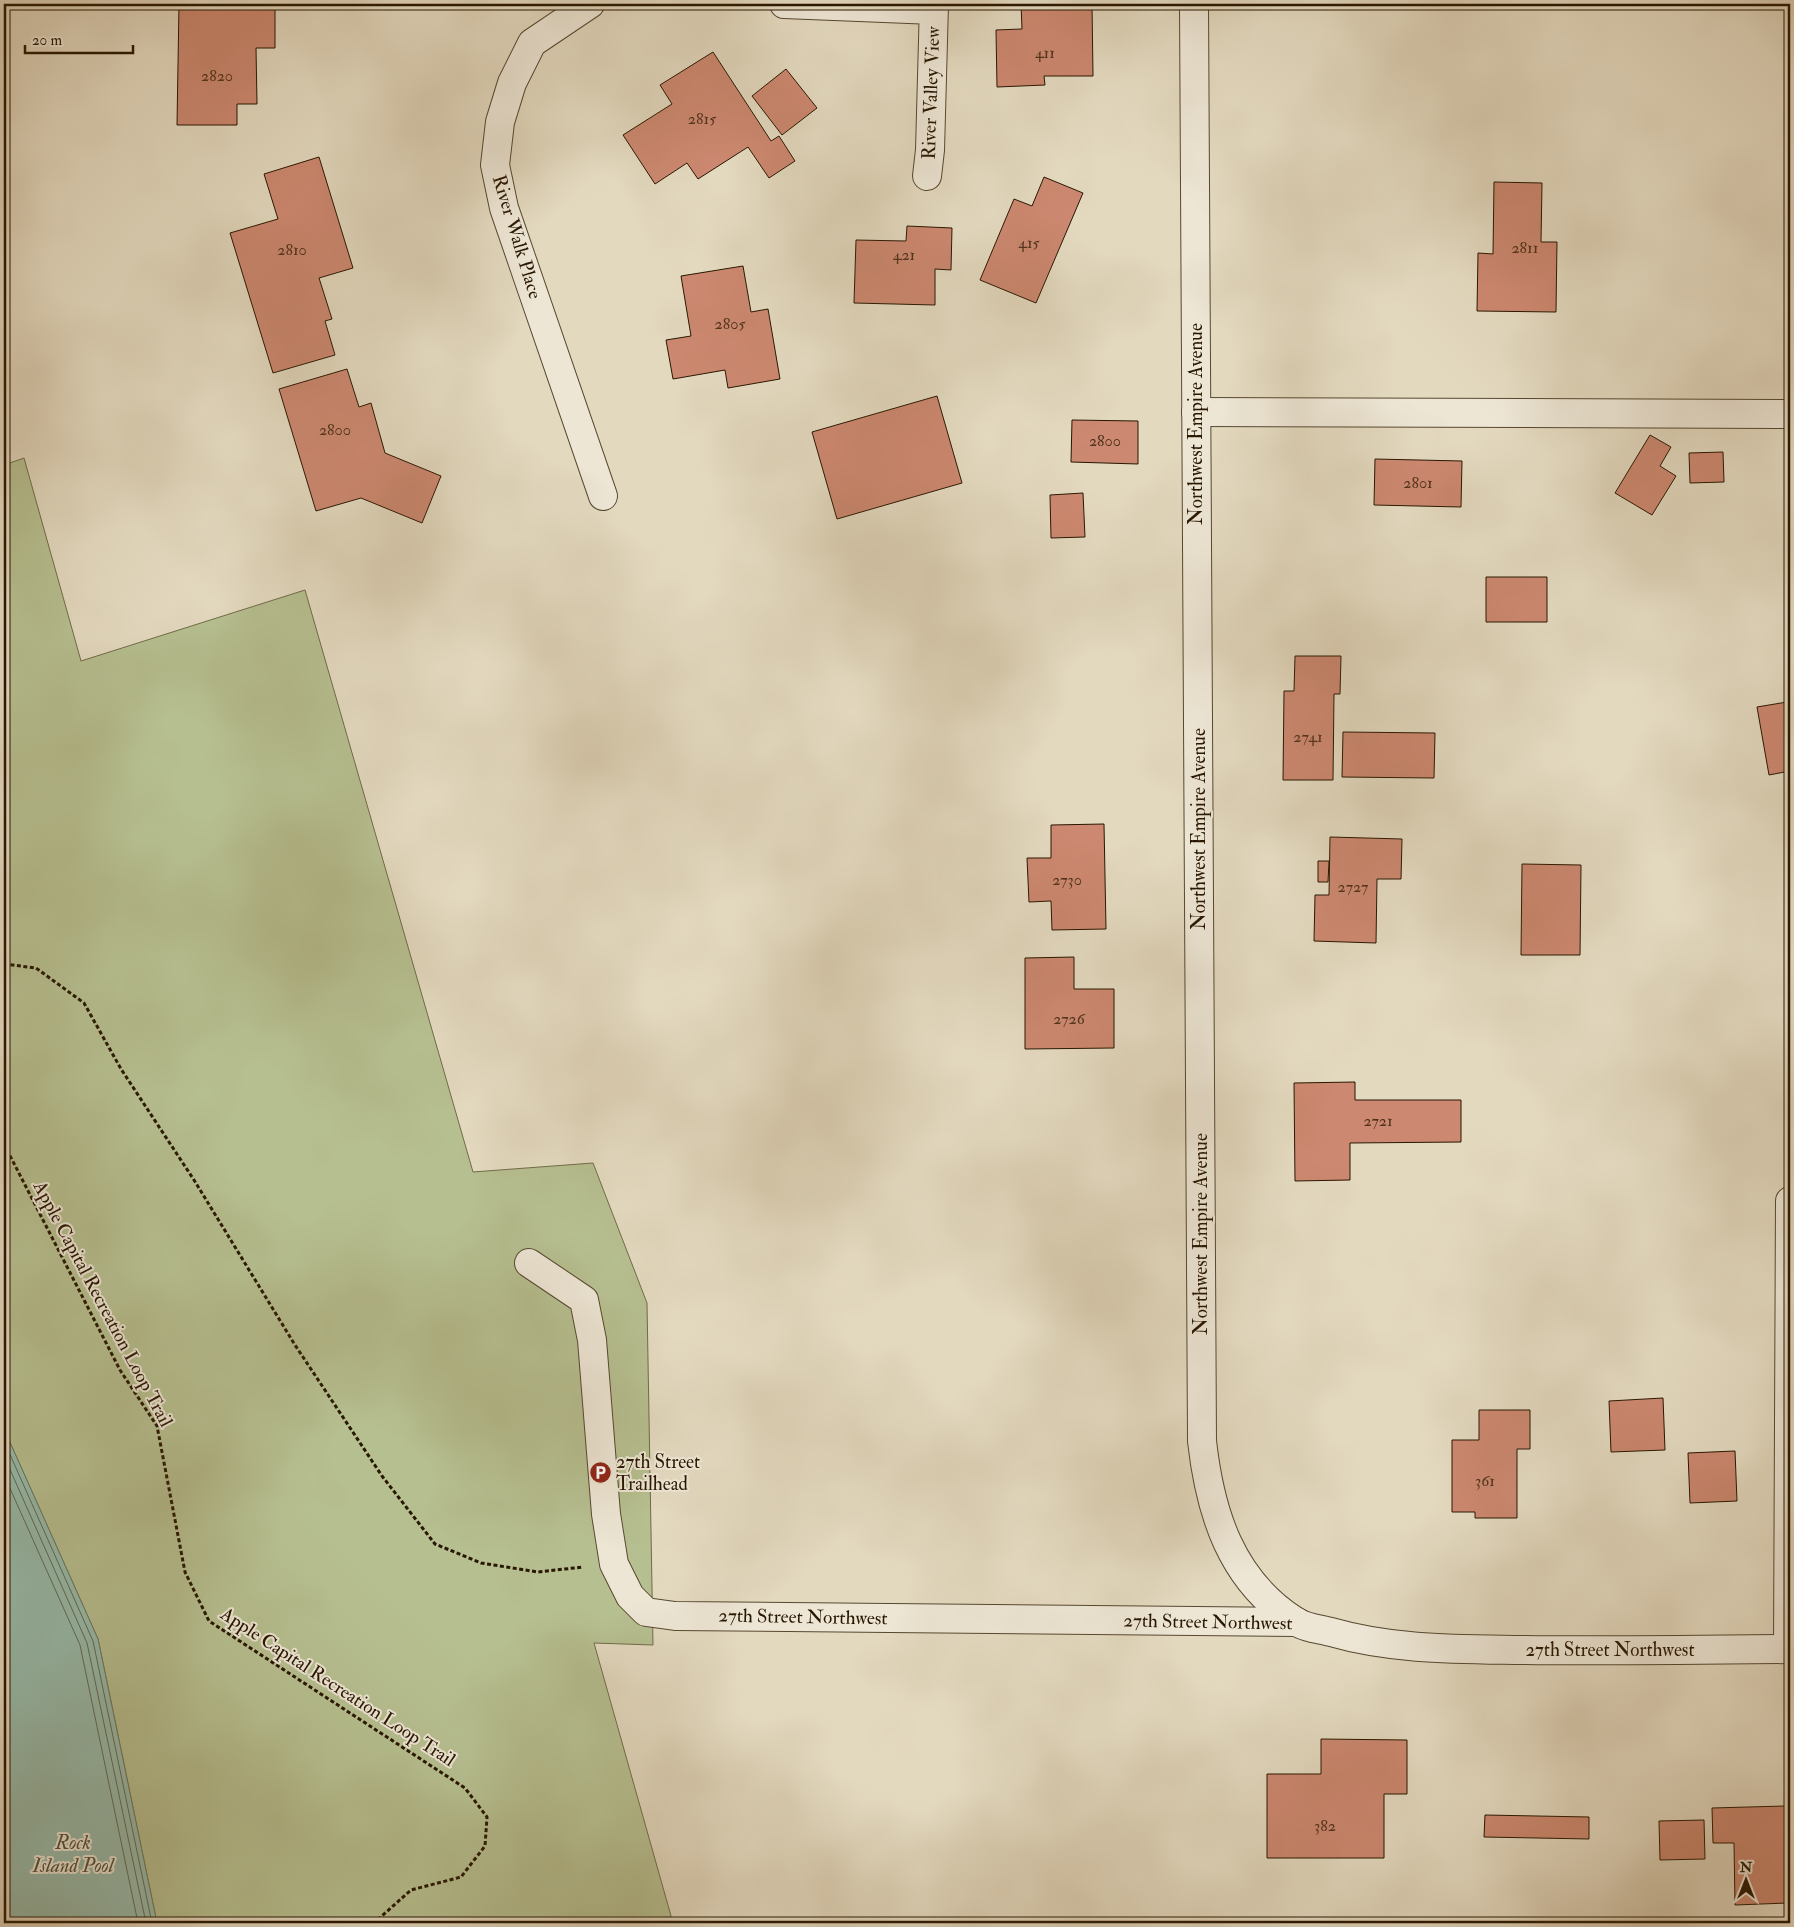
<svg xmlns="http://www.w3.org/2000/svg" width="1794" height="1927" font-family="'IM FELL Double Pica',serif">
  <rect width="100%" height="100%" fill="#e3d9bf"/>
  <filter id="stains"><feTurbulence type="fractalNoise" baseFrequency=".004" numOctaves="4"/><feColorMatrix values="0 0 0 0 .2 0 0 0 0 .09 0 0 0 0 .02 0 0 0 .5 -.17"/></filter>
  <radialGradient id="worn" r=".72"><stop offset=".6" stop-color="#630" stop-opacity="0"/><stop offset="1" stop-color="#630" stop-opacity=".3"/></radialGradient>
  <path fill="#b6bf90" stroke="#6f6b48" d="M24 458 81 661 305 590 473 1172 593 1163 647 1303 653 1645 594 1643 673 1923H157L98 1639 4 1429V465Z"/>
  <path fill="#97bbab" stroke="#6b7967" d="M4 1429 98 1639 157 1923H4Z"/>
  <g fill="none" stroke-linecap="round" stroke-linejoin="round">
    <path stroke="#606956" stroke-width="1" d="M4 1441 93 1641 152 1923
      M4 1456 87 1643 146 1923
      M4 1475 80 1645 138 1923"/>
  </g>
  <path fill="#cc8870" stroke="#281701" d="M179 4H275V48H256L257 104H237V125H177Z
    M1021 4H1092L1093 76H1044L1045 85 997 87 996 30 1022 29Z
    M713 52 771 141 779 136 795 161 769 178 748 147 698 179 687 163 655 184 623 135 672 104 660 85Z
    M786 69 817 108 782 135 752 96Z
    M319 157 353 268 319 278 332 319 325 321 335 355 273 373 230 233 278 219 264 174Z
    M1044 177 1083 193 1036 303 980 280 1014 199 1032 206Z
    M1494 182 1542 183 1541 242H1557L1556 312 1477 311 1478 253 1493 254Z
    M907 226 952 228 951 270 935 269V305L854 303 856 240 906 241Z
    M743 266 751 312 768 309 780 379 728 388 725 370 673 379 666 340 691 336 681 276Z
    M347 369 359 407 371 403 385 453 441 476 422 523 361 498 316 511 279 389Z
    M937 396 962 483 837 519 812 432Z
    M1072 420 1138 421V464L1071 462Z
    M1650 435 1671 447 1660 466 1676 476 1652 515 1615 493Z
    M1723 452 1724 482 1690 483 1689 453Z
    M1375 459 1462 461 1461 507 1374 505Z
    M1083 493 1085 537 1051 538 1050 495Z
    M1486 577H1547V622H1486Z
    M1295 656H1341L1340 694H1334L1333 780H1283L1284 691H1294Z
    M1787 702 1790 722V771L1769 775 1757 707Z
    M1343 732 1435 733 1434 778 1342 777Z
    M1104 824 1106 929 1052 930 1051 901 1029 902 1027 858H1051V825Z
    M1330 837 1402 839 1401 879H1377L1376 943 1314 941 1315 895H1329Z
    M1318 861H1329L1328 882H1318Z
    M1522 864 1581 865 1580 955H1521Z
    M1074 957V989H1114V1048L1025 1049V958Z
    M1355 1082V1100H1461V1142L1350 1143V1180L1295 1181 1294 1083Z
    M1663 1398 1665 1450 1611 1452 1609 1401Z
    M1479 1410H1530V1449H1517V1518H1475V1512H1452V1440H1479Z
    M1735 1451 1737 1501 1690 1503 1688 1453Z
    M1321 1739 1407 1740V1794H1384V1858H1267V1774H1321Z
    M1785 1806 1788 1903 1735 1905 1734 1843H1713L1712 1808Z
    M1485 1815 1589 1817V1839L1484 1837Z
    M1704 1820 1705 1859 1660 1860 1659 1821Z"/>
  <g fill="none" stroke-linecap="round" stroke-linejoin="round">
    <defs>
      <path id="minor" d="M590 4 532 43 512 83 500 122 495 165 504 208 603 496
        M784 4 934 10
        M927 176 930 150 934 4
        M1196 412 1790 414
        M529 1263 584 1300 592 1340 606 1514 614 1564 630 1596 646 1612 675 1616 1297 1622
        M1788 1649 1790 1201"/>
      <path id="tertiary" d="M1194 4 1202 1441C1210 1513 1231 1580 1295 1621 1305 1628 1320 1629 1331 1632 1393 1650 1458 1649 1522 1650 1612 1651 1701 1650 1790 1649"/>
    </defs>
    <use href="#minor" stroke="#574830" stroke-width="30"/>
    <use href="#tertiary" stroke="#574830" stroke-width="30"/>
    <path stroke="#281701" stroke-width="3" stroke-dasharray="4 2.5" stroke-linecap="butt" d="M4 964 36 968 84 1003 121 1069 194 1180 295 1345 382 1476 435 1544 481 1563 538 1572 583 1567
      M4 1144 120 1370 157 1426 185 1572 209 1621 465 1788 487 1817 485 1846 461 1877 411 1890 374 1923"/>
    <use href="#minor" stroke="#ede6d5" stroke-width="28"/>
    <use href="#tertiary" stroke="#ede6d5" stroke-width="28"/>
  </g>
  <defs>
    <symbol id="parking-disc" viewBox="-11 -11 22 22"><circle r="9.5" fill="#8f2418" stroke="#ede6d5"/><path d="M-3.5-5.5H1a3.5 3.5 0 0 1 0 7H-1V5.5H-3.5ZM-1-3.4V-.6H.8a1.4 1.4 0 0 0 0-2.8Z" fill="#fff"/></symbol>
  </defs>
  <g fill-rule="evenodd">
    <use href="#parking-disc" x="588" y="1460" width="25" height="25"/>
  </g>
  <g text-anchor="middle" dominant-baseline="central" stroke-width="4" stroke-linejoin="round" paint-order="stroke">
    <g font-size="16" fill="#51331d">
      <text x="1045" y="53">411</text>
      <text x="217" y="76">2820</text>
      <text x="702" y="119">2815</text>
      <text x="1029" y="243">415</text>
      <text x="1525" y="248">2811</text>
      <text x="292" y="250">2810</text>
      <text x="904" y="255">421</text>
      <text x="730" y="324">2805</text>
      <text x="335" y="430">2800</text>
      <text x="1105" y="441">2800</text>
      <text x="1418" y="483">2801</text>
      <text x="1308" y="737">2741</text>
      <text x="1067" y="880">2730</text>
      <text x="1353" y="887">2727</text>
      <text x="1069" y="1019">2726</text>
      <text x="1378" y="1121">2721</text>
      <text x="1485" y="1481">361</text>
      <text x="1325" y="1826">382</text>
    </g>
    <g font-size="19" fill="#281701" stroke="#ede6d5">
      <text transform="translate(931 93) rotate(-88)">River Valley View</text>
      <text transform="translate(517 237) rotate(73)">River Walk Place</text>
      <text transform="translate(1196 424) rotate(-90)">Northwest Empire Avenue</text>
      <text transform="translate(1199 829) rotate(-90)">Northwest Empire Avenue</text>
      <text transform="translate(1201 1234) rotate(-90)">Northwest Empire Avenue</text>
      <text transform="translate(103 1304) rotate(62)">Apple Capital Recreation Loop Trail</text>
      <text transform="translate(803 1617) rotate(1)">27th Street Northwest</text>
      <text transform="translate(1208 1622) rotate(1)">27th Street Northwest</text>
      <text x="1610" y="1650">27th Street Northwest</text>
      <text transform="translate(338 1687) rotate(33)">Apple Capital Recreation Loop Trail</text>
    </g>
    <g font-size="19" fill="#281701" stroke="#ede6d5" text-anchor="start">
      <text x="616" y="1462">27th Street<tspan x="616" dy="22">Trailhead</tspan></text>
    </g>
    <g font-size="20" font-style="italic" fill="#4f503c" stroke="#ede6d5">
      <text x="73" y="1842">Rock<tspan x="73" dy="23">Island Pool</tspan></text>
    </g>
  </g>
  <rect width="1794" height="1927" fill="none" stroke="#e3d9bf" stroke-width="20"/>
  <rect x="5" y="5" width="1784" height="1917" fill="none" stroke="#281701" stroke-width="2.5"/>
  <rect x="10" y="10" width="1774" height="1907" fill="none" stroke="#281701"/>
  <g transform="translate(1746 1880)" stroke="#ede6d5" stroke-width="4" paint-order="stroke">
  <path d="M0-4L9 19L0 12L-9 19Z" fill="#281701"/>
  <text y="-8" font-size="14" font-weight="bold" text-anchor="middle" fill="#281701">N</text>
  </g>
  <path d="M25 45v8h108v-8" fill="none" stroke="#281701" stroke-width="2.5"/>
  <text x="32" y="45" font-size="15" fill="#281701" stroke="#ede6d5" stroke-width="4" paint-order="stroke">20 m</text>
  <rect width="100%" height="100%" filter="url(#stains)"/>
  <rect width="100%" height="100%" fill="url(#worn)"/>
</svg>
